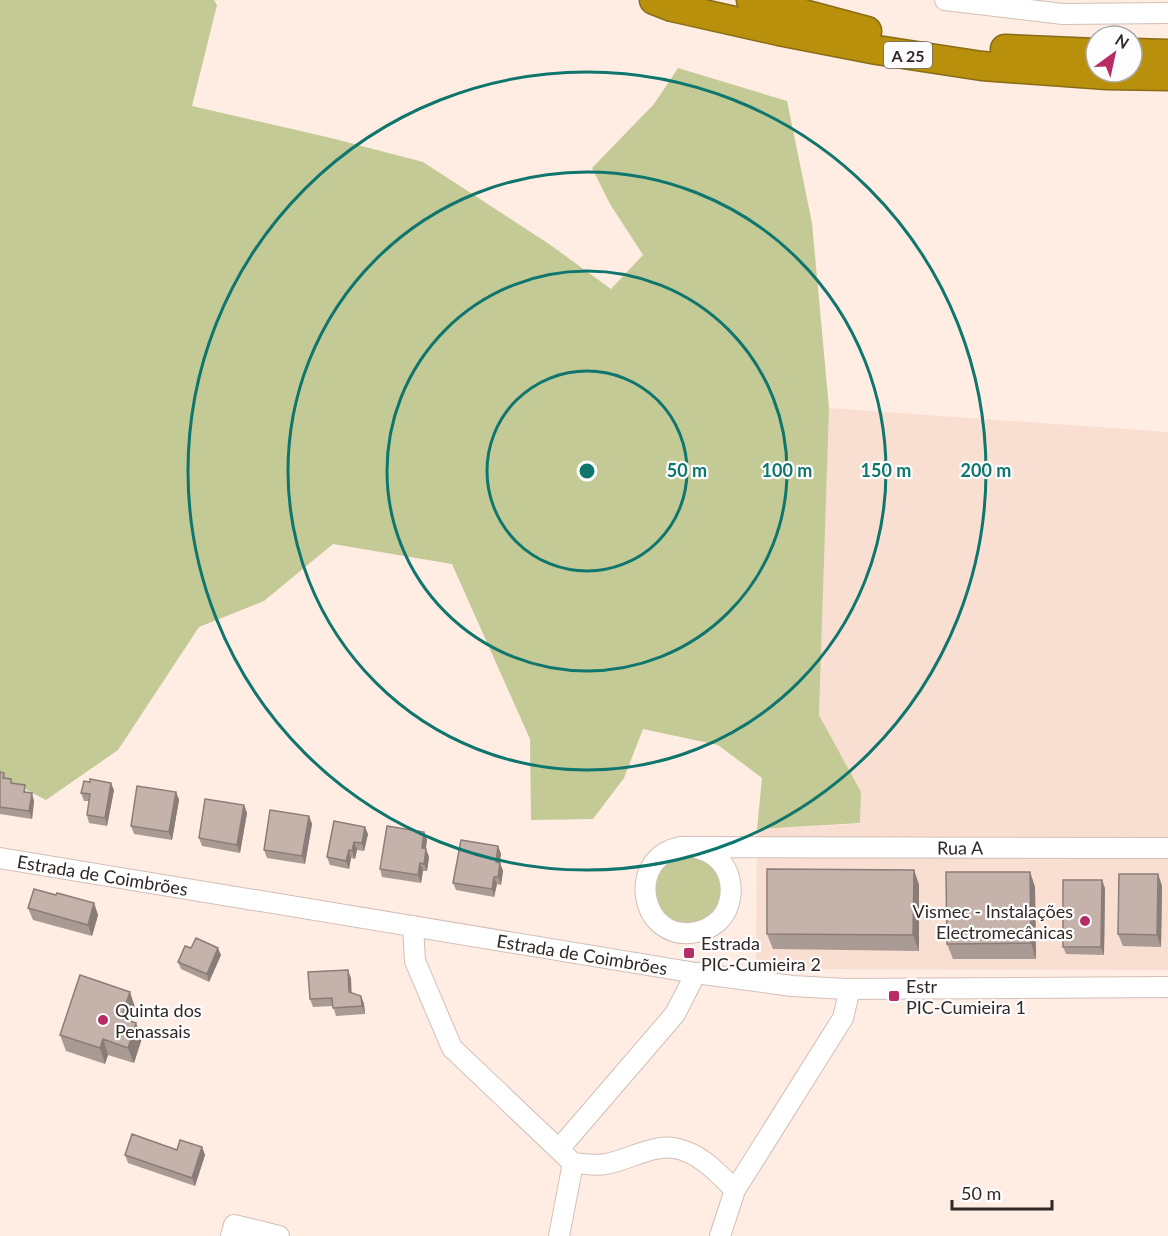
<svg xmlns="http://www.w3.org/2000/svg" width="1168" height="1236" font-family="Lato,sans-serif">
  <rect width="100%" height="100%" fill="#ffece3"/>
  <path fill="#f9ded2" d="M829 408 1168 432V970L756 969 757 829 860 824 861 792 819 715Z"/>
  <path fill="#c3ca95" d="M0 0H214L217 5 192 106 331 138 423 162 549 244 611 289 643 255 610 204 592 168 654 104 678 68 787 101 812 223 829 408 819 715 861 792 860 823 757 829 762 778 718 745 643 729 624 778 593 819 531 820 530 739 452 564 333 544 264 601 199 627 118 750 46 800 0 776Z
    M655 890a34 34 0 1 1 68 0a34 34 0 1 1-68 0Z"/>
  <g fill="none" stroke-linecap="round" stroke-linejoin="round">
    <defs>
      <g id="minor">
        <path d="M945 0 1063 14 1168 13"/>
        <path id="s1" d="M695 847C699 849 704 850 708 852 730 863 736 889 726 911 720 922 710 929 697 932 639 944 625 857 681 847 685 847 690 847 695 847L1168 848"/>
        <path id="s2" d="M0 858 696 973 792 986 847 989 1168 987"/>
        <path d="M413 926 415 961 452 1048 573 1163C584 1164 596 1166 606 1164 628 1160 651 1145 674 1148 699 1152 718 1173 735 1190"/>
        <path d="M559 1149 675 1014 696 973"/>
        <path d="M231 1236 234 1225 279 1236"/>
        <path d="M559 1236 573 1163"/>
        <path d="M720 1236 735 1190 843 1018 848 997 847 989"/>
      </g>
      <path id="highway" d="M654 0 672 7 779 31 877 50 982 66 1107 75 1168 76
        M751 0 867 31
        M1005 49 1096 53
        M1132 53 1168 54"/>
    </defs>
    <use href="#minor" stroke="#d2bfb7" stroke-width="22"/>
    <use href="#highway" stroke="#896c15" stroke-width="31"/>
    <use href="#minor" stroke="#fff" stroke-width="20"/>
    <use href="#highway" stroke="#b9900c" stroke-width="28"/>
  </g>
  <path fill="#a99a93" d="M0 772 4 773 6 779H11L13 784 27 792 34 801 32 819 0 814Z
    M114 790 107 826 89 823 87 815 89 801H84L81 793Z
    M176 792 179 800 172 840 134 834 131 826Z
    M244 805 247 813 240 853 202 846 199 838Z
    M309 816 312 824 305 864 267 858 264 850Z
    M424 832 427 840 426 849 429 857 427 871H423L421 883 382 877 380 869Z
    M368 834 364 851 357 850 355 859 351 858 349 869 330 865 327 857Z
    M498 846 501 854 500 863 503 871 501 885 497 884 494 897 456 890 453 883Z
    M914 870 919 885V951L773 949 767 934Z
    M1030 872 1035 887 1036 959H953L947 944Z
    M1158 874 1162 886 1161 947 1123 946 1118 934Z
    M1105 888 1104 955 1066 954 1063 947Z
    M94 903 98 915 92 936 33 920 28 908Z
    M191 948 221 955 209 982 181 969 178 962Z
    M351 978V993L361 996 364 1004 365 1014 336 1016 333 1006 313 1007 310 999Z
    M135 1007 131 1021 142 1038 134 1063 108 1055 105 1064 66 1051 60 1035Z
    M202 1147 205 1155 195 1186 128 1163 125 1155Z"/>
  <path fill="#8a7d78" d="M111 783 114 790 107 826 105 818Z
    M176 792 179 800 172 840 169 832Z
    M32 793 34 801 32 819 29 811Z
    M244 805 247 813 240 853 237 845Z
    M309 816 312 824 305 864 302 856Z
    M365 827 368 834 364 851 362 843Z
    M424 832 427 840 424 856 422 848Z
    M354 842 357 850 355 859 352 851Z
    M498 846 501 854 498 870 496 862Z
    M426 849 429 857 427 871 424 864Z
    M349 850 351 858 349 869 346 861Z
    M420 863 423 871 421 883 418 875Z
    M500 863 503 871 501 885 498 877Z
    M914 870 919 885V951L913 935Z
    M1030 872 1035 887 1036 959 1031 943Z
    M1158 874 1162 886 1161 947 1157 935Z
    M494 877 497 884 494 897 492 889Z
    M1102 880 1105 888 1104 955 1101 947Z
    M94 903 98 915 92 936 88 925Z
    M218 948 221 955 209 982 207 974Z
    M348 970 351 978 352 1000 349 992Z
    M130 992 135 1007 127 1033 121 1018Z
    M361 996 364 1004 365 1014 362 1006Z
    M136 1023 142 1038 134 1063 128 1048Z
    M103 1039 108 1055 105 1064 100 1048Z
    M202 1147 205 1155 195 1186 192 1178Z"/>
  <path fill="#c5b3ab" stroke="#8a7d78" stroke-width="1.5" d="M0 772 4 773 3 778 11 779V783L25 785 24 792 32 793 29 811 0 807Z
    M90 779 111 783 105 818 87 815 90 794 81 793 84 781 90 782Z
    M137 786 176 792 169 832 131 826Z
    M205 799 244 805 237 845 199 838Z
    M270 810 309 816 302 856 264 850Z
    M334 821 365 827 362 843 354 842 352 851 349 850 346 861 327 857Z
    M387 826 424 832 422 848 426 849 424 864 420 863 418 875 380 869Z
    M461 840 498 846 496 862 500 863 498 877H494L492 889 453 883Z
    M767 869 914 870 913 935 767 934Z
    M946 872H1030L1031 943 947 944Z
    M1119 874H1158L1157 935 1118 934Z
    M1063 880H1102L1101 947H1063Z
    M34 889 56 895 57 893 94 903 88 925 28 908Z
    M196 938 218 948 207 974 178 962 185 946 191 948Z
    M348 970 349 992 361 996 362 1006 333 1008 332 998 310 999 308 972Z
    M80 975 130 992 121 1018 136 1023 128 1048 103 1039 100 1048 60 1035Z
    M132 1134 177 1150 180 1140 202 1147 192 1178 125 1155Z"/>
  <g fill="none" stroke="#0f766e" stroke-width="3">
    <circle cx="587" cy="471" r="100"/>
    <circle cx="587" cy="471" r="200"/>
    <circle cx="587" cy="471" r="299"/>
    <circle cx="587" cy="471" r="399"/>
  </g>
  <g fill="#b72c65" stroke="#fdfdfd" stroke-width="2">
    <circle cx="1085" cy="921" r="6"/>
    <rect x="683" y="947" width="12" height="12" rx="3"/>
    <rect x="888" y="990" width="12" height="12" rx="3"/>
    <circle cx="103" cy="1020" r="6"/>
  </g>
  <g text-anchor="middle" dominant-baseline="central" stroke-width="4.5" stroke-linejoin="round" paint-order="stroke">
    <rect fill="#fdfdfd" stroke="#6e6966" stroke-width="1.5" x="884" y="42" width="48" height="26" rx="4.5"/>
    <g font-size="16" font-weight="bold" fill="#302926">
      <text x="908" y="55">A 25</text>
    </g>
    <g font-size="18" fill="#302926" stroke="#fdfdfd">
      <text stroke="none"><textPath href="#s1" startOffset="536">Rua A</textPath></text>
      <text stroke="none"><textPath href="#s2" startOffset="104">Estrada de Coimbrões</textPath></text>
      <text stroke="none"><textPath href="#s2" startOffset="590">Estrada de Coimbrões</textPath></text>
    </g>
    <g font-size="18" fill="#302926" stroke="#fdfdfd" text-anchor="start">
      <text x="1073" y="911" text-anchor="end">Vismec - Instalações<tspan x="1073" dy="21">Electromecânicas</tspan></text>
      <text x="701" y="943">Estrada<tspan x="701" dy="21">PIC-Cumieira 2</tspan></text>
      <text x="906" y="986">Estr<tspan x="906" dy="21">PIC-Cumieira 1</tspan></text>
      <text x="115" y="1010">Quinta dos<tspan x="115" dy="21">Penassais</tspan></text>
    </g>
  </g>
  <circle cx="587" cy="471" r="9" fill="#0f766e" stroke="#fdfdfd" stroke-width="3"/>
  <g font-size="18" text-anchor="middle" font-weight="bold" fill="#0f766e" stroke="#fdfdfd" stroke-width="4.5" stroke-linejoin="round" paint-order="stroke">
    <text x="687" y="477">50 m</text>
    <text x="787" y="477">100 m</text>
    <text x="886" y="477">150 m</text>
    <text x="986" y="477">200 m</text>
  </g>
  <g transform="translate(1114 54) rotate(33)"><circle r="28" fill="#fdfdfd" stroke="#aba8a7" stroke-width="1.5"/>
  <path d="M0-4.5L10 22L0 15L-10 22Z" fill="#b72c65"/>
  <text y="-9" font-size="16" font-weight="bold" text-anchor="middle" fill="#302926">N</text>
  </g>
  <path d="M952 1200v9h100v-9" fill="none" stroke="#302926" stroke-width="3"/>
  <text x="961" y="1200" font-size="18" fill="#302926" stroke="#fdfdfd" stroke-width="4.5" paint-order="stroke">50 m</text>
</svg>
